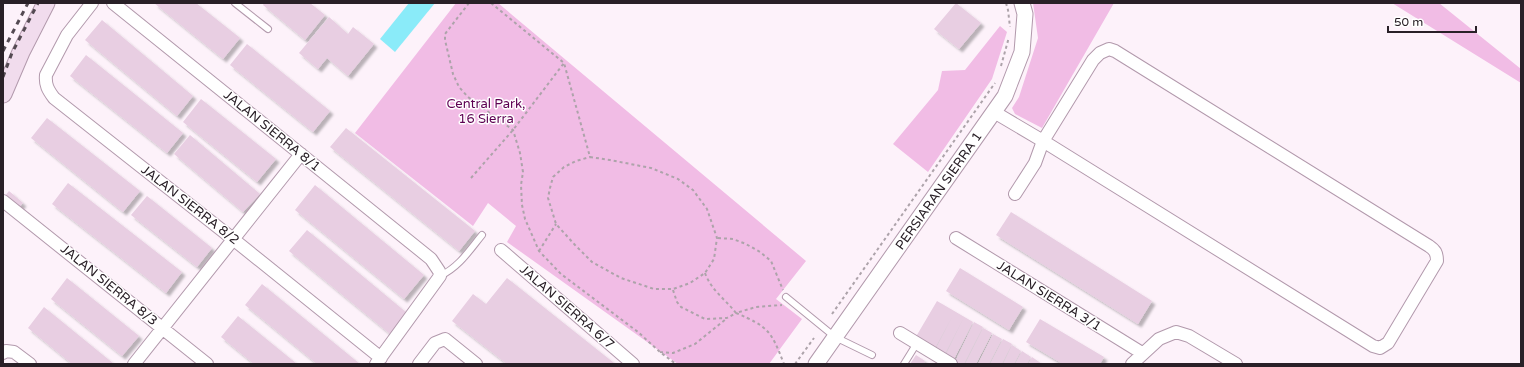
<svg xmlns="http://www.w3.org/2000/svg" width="1524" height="367" font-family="'Varela Round',sans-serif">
  <defs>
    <filter id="shadow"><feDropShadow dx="3.5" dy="3.5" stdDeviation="1" flood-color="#0004"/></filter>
  </defs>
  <rect width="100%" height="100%" fill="#fdf2fa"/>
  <path fill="#f1bce5" d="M456 3H498L806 261 776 299 802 319 769 364H678L507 242 516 226 488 203 473 226 355 133Z
    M1033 3H1114L1042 128 1015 114 1012 108 1019 97 1038 38Z
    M1392 3H1439L1521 69V83Z
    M1000 26 1007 32 992 79 928 172 893 144 938 90 942 71 965 70Z"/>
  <path fill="#8aebf9" d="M409 3H435L395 52 380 39Z"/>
  <path fill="#e8cee2" filter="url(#shadow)" d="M154 3H196L240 38 223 59Z
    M264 3H310L325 15 305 40 263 5Z
    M956 3 981 23 959 49 934 29Z
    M329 17 348 34 353 27 374 44 348 76 327 58 318 69 299 53Z
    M102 20 193 96 177 116 85 40Z
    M247 44 330 111 313 132 230 65Z
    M86 55 183 133 167 153 70 76Z
    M201 99 276 159 257 182 183 122Z
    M47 118 140 191 123 212 31 138Z
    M346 128 475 231 459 251 330 147Z
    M190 135 260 194 243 212 174 154Z
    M68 183 182 272 166 293 52 204Z
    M315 185 424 275 404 299 295 210Z
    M9 191 23 203 12 215 3 198Z
    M147 196 212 248 197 267 131 215Z
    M1011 212 1152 301 1138 324 996 235Z
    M307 230 407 313 390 334 289 251Z
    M960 268 1023 307 1009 330 946 291Z
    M67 278 139 336 122 356 51 299Z
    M507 278 614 363 613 364H507L452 321 473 294 486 304Z
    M262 284 360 364H317L245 305Z
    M937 301 973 322 952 363 944 358 963 319 943 358 934 352 952 317 933 352 914 340Z
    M44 307 114 364H72L28 328Z
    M238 316 297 364H254L221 337Z
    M1040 319 1104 357 1100 364H1063L1026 342Z
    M974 322 983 327 964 364H954Z
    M983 328 992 333 976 364H965Z
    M993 334 1002 339 989 364H978Z
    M1003 339 1012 344 1002 364H990Z
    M1012 345 1021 351 1014 364H1003Z
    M1022 351 1031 357 1027 364H1015Z
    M916 355 925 361 923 364H910Z
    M1032 357 1042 364H1028Z"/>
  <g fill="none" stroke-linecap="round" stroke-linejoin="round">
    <defs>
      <path id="service" d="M235 3 268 29
        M440 276C459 267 469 251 482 235
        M786 297 835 337 872 355
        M904 364 917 343"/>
      <path id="minor" d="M92 3 67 35 46 75C45 85 48 90 54 98L233 239 381 358
        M113 3 431 259 439 271 440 276 376 364
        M994 112 1043 141 1373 346 1380 348 1388 343 1437 261C1437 253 1435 250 1429 246L1115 51 1109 49 1100 53 1093 60 1043 141 1035 163 1015 194
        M3 201 207 364
        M956 238 1142 353
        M501 250 633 364
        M900 333 951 364
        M3 353 6 351 14 352 30 364
        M134 364 301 154
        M419 364 435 343 445 339 476 364
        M1132 364 1159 339 1176 332 1189 336 1236 364"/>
      <path id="tertiary" d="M816 364 1005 96 1022 52 1025 14 1022 3"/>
      <path id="secondary" d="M3 94 21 52 46 3"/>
    </defs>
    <use href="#service" stroke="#b299ac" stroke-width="8"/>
    <use href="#minor" stroke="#b299ac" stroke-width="14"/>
    <use href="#tertiary" stroke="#b299ac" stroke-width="17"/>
    <use href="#secondary" stroke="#b299ac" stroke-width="19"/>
    <path stroke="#ada3aa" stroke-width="2" stroke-dasharray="3 3" stroke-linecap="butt" d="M469 3 445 34V40L453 74 459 87 468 97 513 130 520 153 523 172 521 185 522 205 525 219 539 251 561 274 638 332 660 352 676 364
      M491 3 564 63 590 157
      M1006 3 1008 10 1010 27
      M1001 66 1009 37
      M590 157 610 160 651 168 678 179 693 190 707 209 717 238 714 259 705 273 690 283 673 289H654L621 278 592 262 575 245 556 224 548 198 550 188 553 177 564 167 576 161Z
      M471 178 513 130 564 63
      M718 238 733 239 746 244 760 252 771 261 783 290
      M539 251 556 224
      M705 273C711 290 725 299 736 313L756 307 782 305
      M673 290 677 302 681 307 705 319 727 318 736 313C769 327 771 331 784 364
      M832 314 995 83
      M660 352 673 353 695 344 726 319
      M795 364 814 338"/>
    <use href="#service" stroke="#fff" stroke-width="6"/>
    <use href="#minor" stroke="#fff" stroke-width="12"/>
    <use href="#tertiary" stroke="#fff" stroke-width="15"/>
    <use href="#secondary" stroke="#f1dced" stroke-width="17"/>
    <path stroke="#544a52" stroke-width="3" stroke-dasharray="5 5" stroke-linecap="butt" d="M3 51 28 3
      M3 77 12 53 38 3"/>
  </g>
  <g text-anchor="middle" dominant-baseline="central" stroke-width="3" stroke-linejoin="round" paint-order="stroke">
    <g font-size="13" fill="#5d0052" stroke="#fff">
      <text x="486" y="104">Central Park,<tspan x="486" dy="15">16 Sierra</tspan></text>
    </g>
    <g font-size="13" fill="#292027" stroke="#fff">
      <text transform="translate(272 131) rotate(39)">JALAN SIERRA 8/1</text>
      <text transform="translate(939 191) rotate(-55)">PERSIARAN SIERRA 1</text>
      <text transform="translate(190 205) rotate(38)">JALAN SIERRA 8/2</text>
      <text transform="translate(109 285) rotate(39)">JALAN SIERRA 8/3</text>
      <text transform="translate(1049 296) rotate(32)">JALAN SIERRA 3/1</text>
      <text transform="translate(567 307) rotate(41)">JALAN SIERRA 6/7</text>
    </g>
  </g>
  <rect width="1524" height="367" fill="none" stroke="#292027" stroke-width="8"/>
  <path d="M1388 26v6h88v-6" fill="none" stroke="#292027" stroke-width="2"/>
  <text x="1394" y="26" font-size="12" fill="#292027" stroke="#ffffff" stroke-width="3" paint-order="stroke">50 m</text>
</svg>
